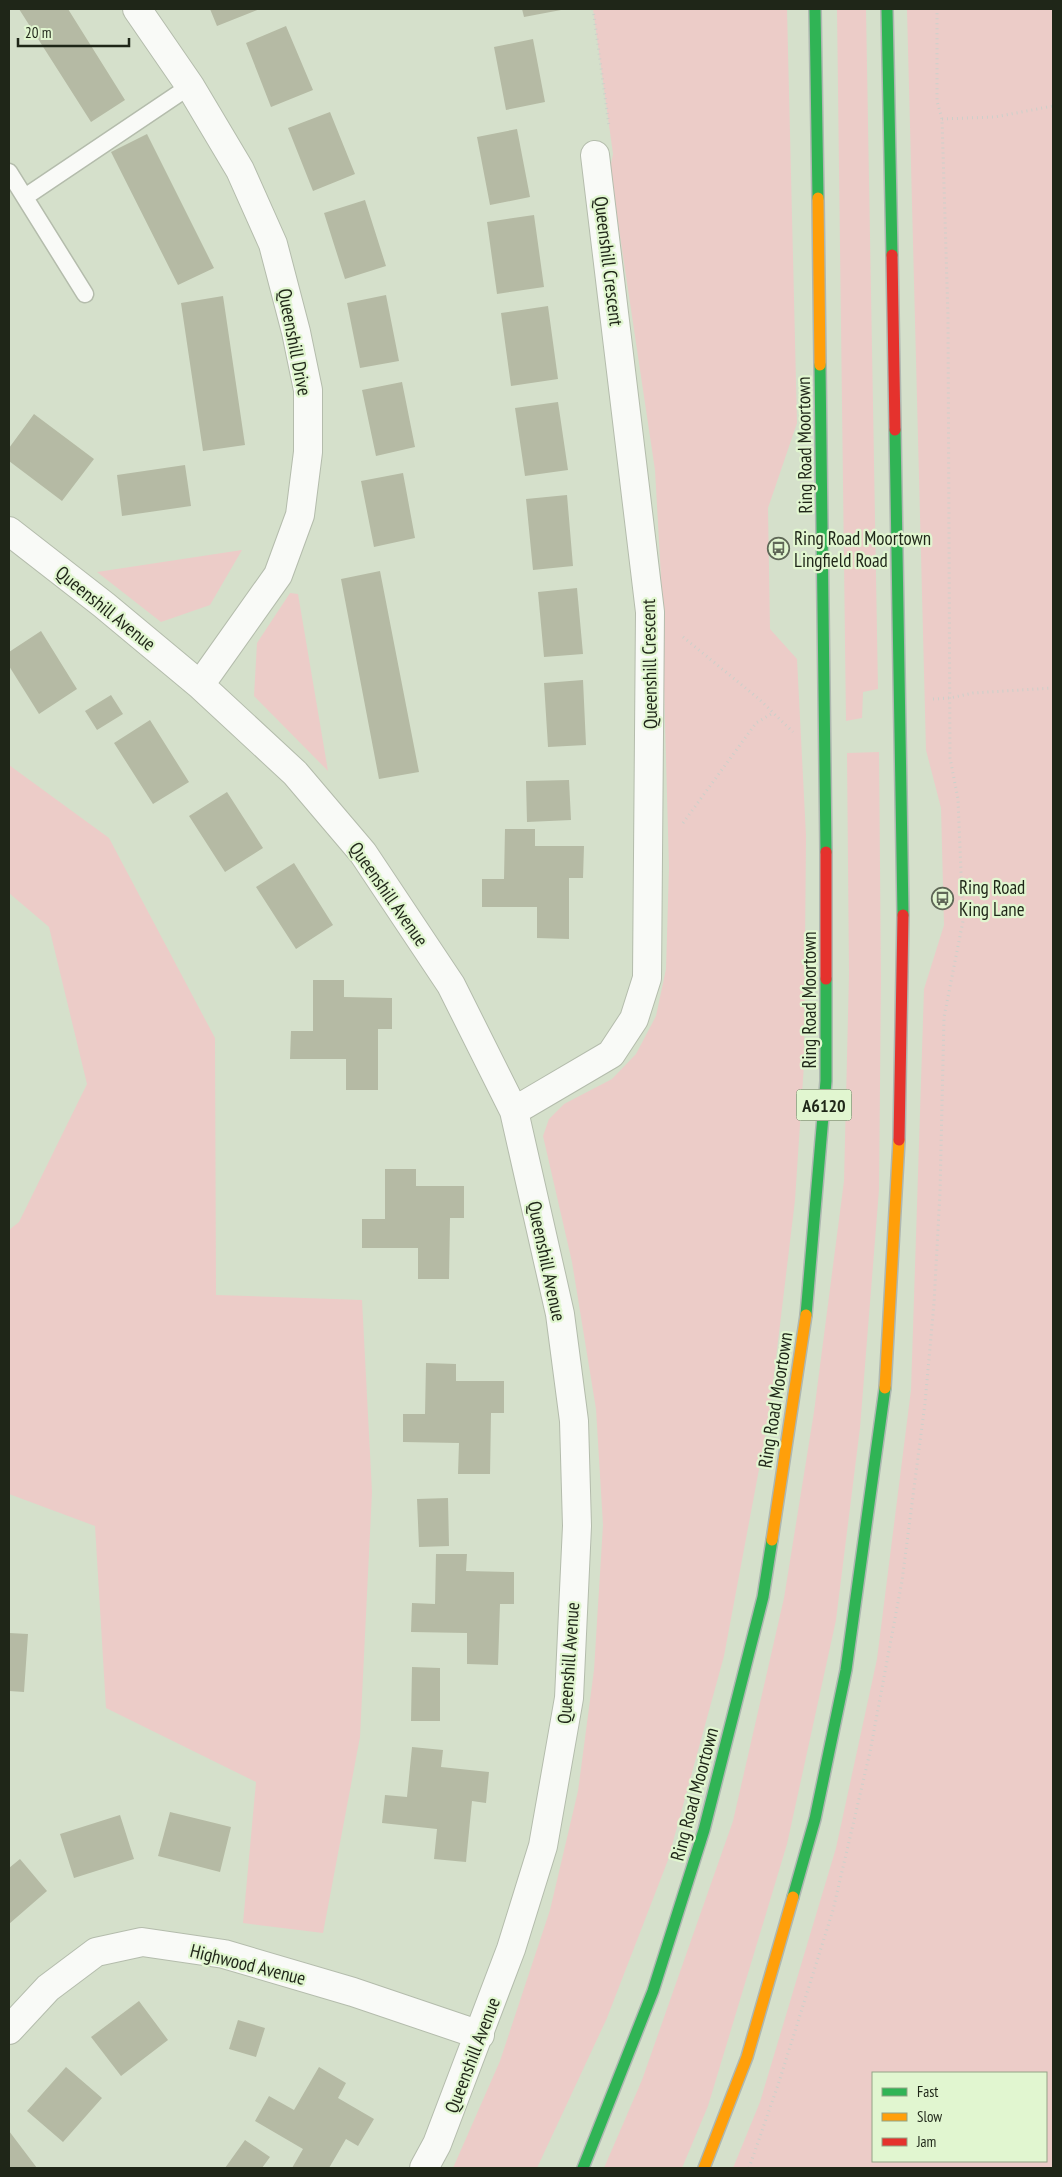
<svg xmlns="http://www.w3.org/2000/svg" width="1062" height="2177" font-family="'PT Sans Narrow',sans-serif">
  <rect width="100%" height="100%" fill="#d5e0cb"/>
  <path fill="#ecccc8" fill-rule="evenodd" d="M593 9H787L797 423 768 508 770 629 797 659 806 836 804 1064 795 1200 769 1416 724 1656 668 1860 607 2018 537 2168H453L500 2061 550 1910 578 1791 594 1670 603 1525 596 1409 572 1262 543 1136 549 1119 564 1104 612 1079 636 1054 656 1016 666 969 669 867 661 577 655 470 610 169 613 154Z
    M837 9H866L878 689 863 692 862 718 846 721Z
    M907 9H1053V2168H733L760 2102 836 1848 877 1659 911 1390 924 989 944 925 941 808 926 750ZM873 2073H1046V2161H873Z
    M242 550 210 605 161 622 97 572Z
    M290 593 298 594 328 771 254 696 257 643Z
    M879 752 881 980 879 1190 860 1428 836 1620 787 1844 708 2106 682 2168H604L642 2080 733 1821 784 1598 814 1412 844 1181 849 974 847 753Z
    M9 765 109 838 215 1038 216 1295 362 1300 372 1492 360 1737 323 1933 243 1923 256 1782 106 1708 95 1526 9 1494V1230L19 1222 87 1084 49 927 9 893Z"/>
  <path fill="#b5baa4" d="M19 9H68L125 100 91 122Z
    M210 9H260L217 26Z
    M522 9H561V10L524 17Z
    M286 26 313 90 271 107 246 43Z
    M533 39 545 102 506 110 494 47Z
    M330 112 355 174 313 191 288 128Z
    M517 129 530 197 490 205 477 137Z
    M147 134 214 268 178 285 111 152Z
    M365 200 386 266 345 279 324 213Z
    M534 215 544 287 497 294 487 222Z
    M386 295 399 361 360 368 347 303Z
    M223 296 245 445 203 451 181 303Z
    M548 306 558 379 511 386 501 313Z
    M402 382 415 447 376 456 362 390Z
    M558 402 568 470 525 476 515 408Z
    M34 414 94 459 62 501 9 461V448Z
    M185 465 191 506 122 516 117 475Z
    M403 473 415 538 374 547 361 481Z
    M567 495 573 566 533 570 526 499Z
    M380 571 419 772 379 779 341 579Z
    M577 588 583 654 544 657 538 592Z
    M41 631 77 689 39 714 9 666V652Z
    M583 680 586 745 548 747 544 683Z
    M111 695 123 714 97 730 85 711Z
    M150 720 189 782 153 804 114 743Z
    M569 780 571 820 527 822 526 781Z
    M227 792 263 848 225 872 189 816Z
    M505 829H535V846H584L583 878H569V939L537 938V907H482V879H504Z
    M294 863 333 925 296 949 256 887Z
    M313 980H344V997L392 998V1029H378V1090H346V1059H290L291 1031H313Z
    M385 1169H416V1186H464V1218H450L449 1279H418V1248H362V1219H385Z
    M426 1363 456 1364V1381H504V1413H491L490 1474H458L459 1443 403 1442V1414H425Z
    M448 1498 449 1546 419 1547 417 1499Z
    M436 1554H467L466 1571 514 1572V1604H500L498 1665 467 1664V1633L411 1632 412 1603 435 1604Z
    M9 1633 28 1634 24 1692 9 1691Z
    M412 1667 440 1668V1721H411Z
    M412 1747 443 1750 441 1767 489 1772 486 1803 472 1801 466 1862 434 1859 437 1829 382 1823 385 1795 407 1797Z
    M170 1812 231 1827 220 1872 158 1856Z
    M120 1815 134 1859 74 1878 60 1834Z
    M20 1859 47 1891 9 1924V1868Z
    M139 2001 168 2040 121 2076 91 2037Z
    M238 2020 265 2028 256 2057 229 2049Z
    M66 2067 102 2098 63 2142 27 2111Z
    M319 2067 346 2083 338 2098 374 2119 358 2146 346 2139 329 2168H292L303 2149 255 2121 269 2096 294 2110Z
    M9 2131 37 2168H9Z
    M245 2140 270 2157 262 2168H225Z"/>
  <g fill="none" stroke-linecap="round" stroke-linejoin="round">
    <defs>
      <path id="lane" d="M9 172 85 294
        M25 197 190 86"/>
      <path id="street" d="M137 9 190 86 240 170 273 244 296 332 308 390V452L300 515 278 575 200 685
        M9 531 104 605 200 685 295 773 363 853 451 985 514 1111 560 1314 574 1421 577 1526 569 1698 543 1846 511 1949 437 2144 424 2168
        M514 1111 611 1054 634 1019 647 978 650 612 595 155
        M9 2030 48 1988 96 1952 142 1942 224 1954 353 1992 480 2035"/>
      <path id="fast" d="M815 9 818 198
        M887 9 892 255
        M820 365 826 852
        M895 430 903 915
        M806 1315 826 1081V979
        M793 1897 815 1819 846 1670 885 1388
        M583 2168 653 1991 704 1830 763 1597 772 1540"/>
      <path id="slow" d="M818 198 820 365
        M885 1388 899 1140
        M772 1540 806 1315
        M704 2168 747 2057 793 1897"/>
      <path id="jam" d="M892 255 895 430
        M826 852V979
        M899 1140 903 915"/>
    </defs>
    <use href="#lane" stroke="#b4bcac" stroke-width="19"/>
    <use href="#street" stroke="#b4bcac" stroke-width="30"/>
    <use href="#fast" stroke="#aeb7b1" stroke-width="14"/>
    <use href="#slow" stroke="#aeb7b1" stroke-width="14"/>
    <use href="#jam" stroke="#aeb7b1" stroke-width="14"/>
    <path stroke="#ccd0ca" stroke-width="3" stroke-dasharray="1 4" stroke-linecap="butt" d="M593 9 609 126
      M942 119 995 117 1053 106
      M683 637 759 699 793 732
      M933 699 950 698 973 693 1053 688
      M683 823 756 723 773 713
      M749 2168 779 2082 833 1910 870 1752 902 1581 925 1403 934 1303 940 1193 944 1017 963 921 958 799 950 758 948 317 942 119 937 101V9"/>
    <use href="#lane" stroke="#f9faf7" stroke-width="16"/>
    <use href="#street" stroke="#f9faf7" stroke-width="28"/>
    <use href="#fast" stroke="#30b455" stroke-width="11"/>
    <use href="#slow" stroke="#ff9f0a" stroke-width="11"/>
    <use href="#jam" stroke="#e5322d" stroke-width="11"/>
  </g>
  <defs>
    <symbol id="bus-ring" viewBox="-11 -11 22 22"><circle r="9.5" fill="#e1f6d0" stroke="#5f6757" stroke-width="1.5"/><path d="M-5-6H5V4H4V6H2V4H-2V6H-4V4H-5ZM-3.5-4V0h7V-4ZM-3.5 1.2v1.5H-2V1.2ZM2 1.2v1.5H3.5V1.2Z" fill="#5f6757"/></symbol>
  </defs>
  <g fill-rule="evenodd">
    <use href="#bus-ring" x="766" y="536" width="25" height="25"/>
    <use href="#bus-ring" x="930" y="886" width="25" height="25"/>
  </g>
  <g text-anchor="middle" dominant-baseline="central" stroke-width="4.5" stroke-linejoin="round" paint-order="stroke">
    <rect fill="#e1f6d0" stroke="#59644f" stroke-width="1" x="796.5" y="1089.5" width="55" height="31" rx="4"/>
    <g font-size="18" font-weight="bold" fill="#1f2618">
      <text x="824" y="1105">A6120</text>
    </g>
    <g font-size="19" fill="#1f2618" stroke="#e1f6d0">
      <text transform="translate(609 261) rotate(83)">Queenshill Crescent</text>
      <text transform="translate(295 342) rotate(79)">Queenshill Drive</text>
      <text transform="translate(804 445) rotate(-91)">Ring Road Moortown</text>
      <text transform="translate(106 608) rotate(39)">Queenshill Avenue</text>
      <text transform="translate(649 664) rotate(-91)">Queenshill Crescent</text>
      <text transform="translate(389 894) rotate(55)">Queenshill Avenue</text>
      <text transform="translate(809 1000) rotate(-90)">Ring Road Moortown</text>
      <text transform="translate(547 1261) rotate(78)">Queenshill Avenue</text>
      <text transform="translate(775 1400) rotate(-81)">Ring Road Moortown</text>
      <text transform="translate(568 1663) rotate(-86)">Queenshill Avenue</text>
      <text transform="translate(694 1794) rotate(-75)">Ring Road Moortown</text>
      <text transform="translate(248 1964) rotate(14)">Highwood Avenue</text>
      <text transform="translate(472 2055) rotate(-69)">Queenshill Avenue</text>
    </g>
    <g font-size="19" fill="#1f2618" stroke="#e1f6d0" text-anchor="start">
      <text x="794" y="538">Ring Road Moortown<tspan x="794" dy="22">Lingfield Road</tspan></text>
      <text x="959" y="887">Ring Road<tspan x="959" dy="22">King Lane</tspan></text>
    </g>
  </g>
  <rect width="1062" height="2177" fill="none" stroke="#1f2618" stroke-width="20"/>
  <rect x="872" y="2072" width="175" height="90" fill="#e1f6d0" stroke="#93a386"/>
  <rect x="882" y="2088" width="25" height="8" fill="#30b455" stroke="#93a386"/>
  <text x="917" y="2097" font-size="15" fill="#1f2618">Fast</text>
  <rect x="882" y="2113" width="25" height="8" fill="#ff9f0a" stroke="#93a386"/>
  <text x="917" y="2122" font-size="15" fill="#1f2618">Slow</text>
  <rect x="882" y="2138" width="25" height="8" fill="#e5322d" stroke="#93a386"/>
  <text x="917" y="2147" font-size="15" fill="#1f2618">Jam</text>
  <path d="M18 38v8h111v-8" fill="none" stroke="#1f2618" stroke-width="2.5"/>
  <text x="25" y="38" font-size="15" fill="#1f2618" stroke="#e1f6d0" stroke-width="4" paint-order="stroke">20 m</text>
</svg>
